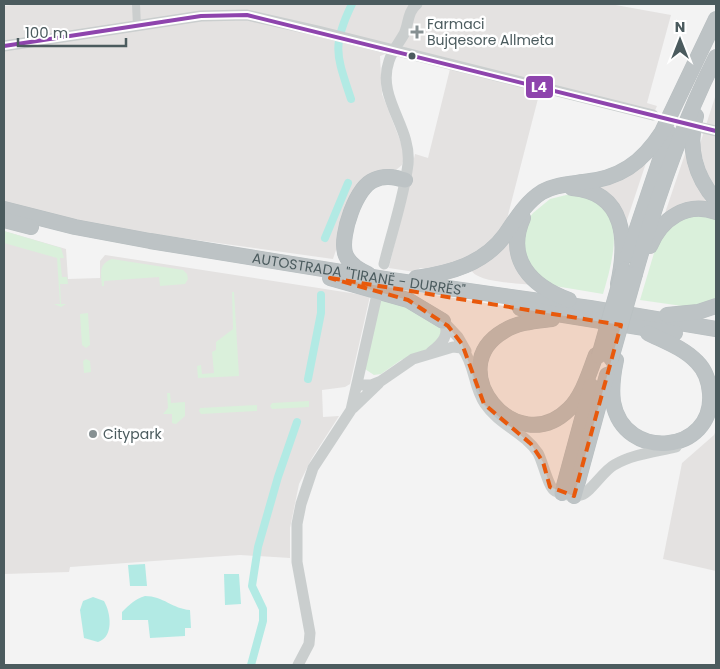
<svg xmlns="http://www.w3.org/2000/svg" width="720" height="669" font-family="Poppins,sans-serif">
  <rect width="100%" height="100%" fill="#f3f3f3"/>
  <path fill="#e4e2e1" d="M20 4H610L671 15 647 103 657 106 653 115 541 87 507 219 492 240 473 256 436 270 420 268 415 272 389 268 415 154 428 158 451 65 394 51 380 56 382 94 405 153 402 165 396 170 377 175 345 223 333 259 182 238 100 226 4 205V6Z
    M716 94V189L708 177 699 147Z
    M4 231 66 249 68 279 100 278V261L105 255 370 296 350 384 345 387 322 390 323 417 339 416 312 458 299 484 290 528V558L240 555 210 557 70 567 69 572 4 574Z
    M716 430V571L663 559 682 463 714 435Z"/>
  <path fill="#daf0db" d="M574 193C630 201 614 257 603 294L555 286 537 276 523 252 526 222 533 213 550 199Z
    M695 213 716 217V301L689 307 640 300 657 243 672 223Z
    M4 231 61 248 64 258H60L62 277H67L68 284H60L61 304H66L61 307 54 304H60L57 258 4 243Z
    M112 259 183 270 187 274 188 279 185 284 160 286 159 277 104 281V286H102C101 274 98 264 112 259Z
    M232 292H234L239 376 198 378 197 366 201 365 202 374 214 373 212 352 216 350V342L233 329Z
    M381 297 400 301 443 330 433 348 401 360 381 374 374 375 365 369Z
    M88 313 90 345 86 348 82 345 80 314Z
    M86 359 90 361 91 372 84 373 83 361Z
    M167 393H170L171 403 185 402V416L176 424 172 423V414H163L168 408Z
    M309 401V407L272 409 270 406 272 403Z
    M257 405V411L201 414 199 411 200 408Z"/>
  <path fill="#e5e2e1" d="M687 148 716 205 664 216Z
    M646 163 626 223 591 187Z
    M513 230 533 285C519 283 478 283 471 270Z"/>
  <path fill="#b2eae4" d="M145 564 147 586H130L128 565Z
    M224 574H239L241 604 225 605Z
    M145 596C163 596 173 609 190 610L191 628H185V636L150 638 148 620H122V612C129 605 135 599 145 596Z
    M93 597 104 601C111 613 114 637 98 642L84 638 80 610 83 601Z"/>
  <g fill="none" stroke-linecap="round" stroke-linejoin="round">
    <path stroke="#b2eae4" stroke-width="8" d="M351 99C337 56 331 47 352 4
      M325 238 348 183
      M308 379 321 313V295
      M251 665 263 621V609L252 586 258 547 278 477 297 422"/>
    <defs>
      <g id="highway">
        <path d="M696 116C687 146 695 177 716 200"/>
        <path d="M572 188C627 192 627 243 618 284"/>
        <path id="s1" d="M4 209 75 227 150 241 391 280 590 308 716 329"/>
        <path d="M523 218C505 259 531 286 569 300"/>
        <path d="M4 220 31 227"/>
        <path d="M650 246C661 219 687 201 716 212"/>
        <path d="M628 255 669 133"/>
        <path d="M368 274C359 270 348 263 345 253 340 235 356 187 374 180 384 175 394 177 405 180"/>
        <path d="M635 274C656 200 681 126 716 57"/>
        <path d="M330 278 408 300 443 321"/>
        <path d="M416 278C450 273 484 264 505 235 516 219 526 202 542 192 554 185 569 184 583 182 619 179 642 163 662 132L716 19"/>
        <path d="M520 308 675 333"/>
        <path d="M667 315 698 312 716 306"/>
        <path d="M552 319C536 321 518 322 504 331 440 368 516 462 569 409 583 395 589 373 596 355"/>
        <path d="M616 360C613 374 611 387 613 402 624 463 715 454 710 393 709 381 705 370 697 362 684 348 664 341 648 333"/>
        <path d="M562 493 591 386"/>
        <path d="M574 496 607 375"/>
      </g>
    </defs>
    <use href="#highway" stroke="#b8bfc1" stroke-width="16"/>
    <path stroke="#cbcece" stroke-width="8" d="M136 4 137 26"/>
    <path stroke="#cacece" stroke-width="11" d="M4 46 201 16 247 15 318 31 653 115
      M703 128 716 131
      M384 264C392 231 404 197 408 164 412 127 376 98 389 61 392 51 399 43 404 34 409 24 407 12 417 4
      M444 322 458 337 466 351
      M431 352C442 344 451 334 443 321
      M357 385H371L381 381 413 359 453 347 462 348C475 364 473 387 485 404 499 425 524 432 538 453 543 462 548 487 555 491 561 494 574 497 581 495 591 492 603 471 614 465 633 454 655 452 676 447
      M353 408 379 383
      M298 665 309 644 310 633 297 562V524L301 504 313 468 351 410 376 299"/>
    <use href="#highway" stroke="#bdc3c5" stroke-width="15"/>
    <defs>
      <path id="highway-bridge" d="M599 356 623 271
        M611 359 635 274"/>
    </defs>
    <use href="#highway-bridge" stroke="#b8bfc1" stroke-width="16" stroke-linecap="butt"/>
    <use href="#highway-bridge" stroke="#bdc3c5" stroke-width="15"/>
    <defs>
      <path id="bus-1" d="M4 46 201 16 247 15 716 131"/>
    </defs>
    <use href="#bus-1" stroke="#fff" stroke-width="8"/>
    <use href="#bus-1" stroke="#8e44ad" stroke-width="4"/>
  </g>
  <path fill="#e8590c" fill-opacity="0.2" stroke="#e8590c" stroke-width="4" stroke-dasharray="10 6" stroke-linejoin="round" d="M330 278 621 325 574 496 550 487 543 462 531 444 484 404 462 344 448 326 408 300Z"/>
  <g fill="#869092" stroke="#fff" stroke-width="2">
    <path d="M414.5 24.5h5v5h5v5h-5v5h-5v-5h-5v-5h5z"/>
    <circle cx="93" cy="434" r="5"/>
  </g>
  <circle fill="#4b5b5e" stroke="#fff" stroke-width="2" cx="412" cy="56" r="4.5"/>
  <g text-anchor="middle" dominant-baseline="central" stroke-width="5" stroke-linejoin="round" paint-order="stroke">
    <g font-size="14" fill="#4b5b5e" stroke="#fff" text-anchor="start">
      <text x="427" y="24">Farmaci<tspan x="427" dy="16">Bujqesore Allmeta</tspan></text>
      <text x="103" y="434">Citypark</text>
    </g>
    <g font-size="14" fill="#4b5b5e" stroke="#fff">
      <text stroke="none"><textPath href="#s1" startOffset="361">AUTOSTRADA "TIRANË - DURRËS"</textPath></text>
    </g>
  </g>
  <rect stroke="#fff" stroke-width="2" x="525" y="75" width="29" height="24" rx="5" fill="#8e44ad"/>
  <g font-size="14" text-anchor="middle" font-weight="bold" fill="#fff">
    <text x="539" y="92">L4</text>
  </g>
  <rect width="720" height="669" fill="none" stroke="#4b5b5e" stroke-width="10"/>
  <g transform="translate(680 40)" stroke="#ffffff" stroke-width="4" paint-order="stroke">
  <path d="M0-4L9 19L0 12L-9 19Z" fill="#4b5b5e"/>
  <text y="-8" font-size="14" font-weight="bold" text-anchor="middle" fill="#4b5b5e">N</text>
  </g>
  <path d="M18 38v8h108v-8" fill="none" stroke="#4b5b5e" stroke-width="2.5"/>
  <text x="25" y="38" font-size="15" fill="#4b5b5e" stroke="#ffffff" stroke-width="4" paint-order="stroke">100 m</text>
</svg>
